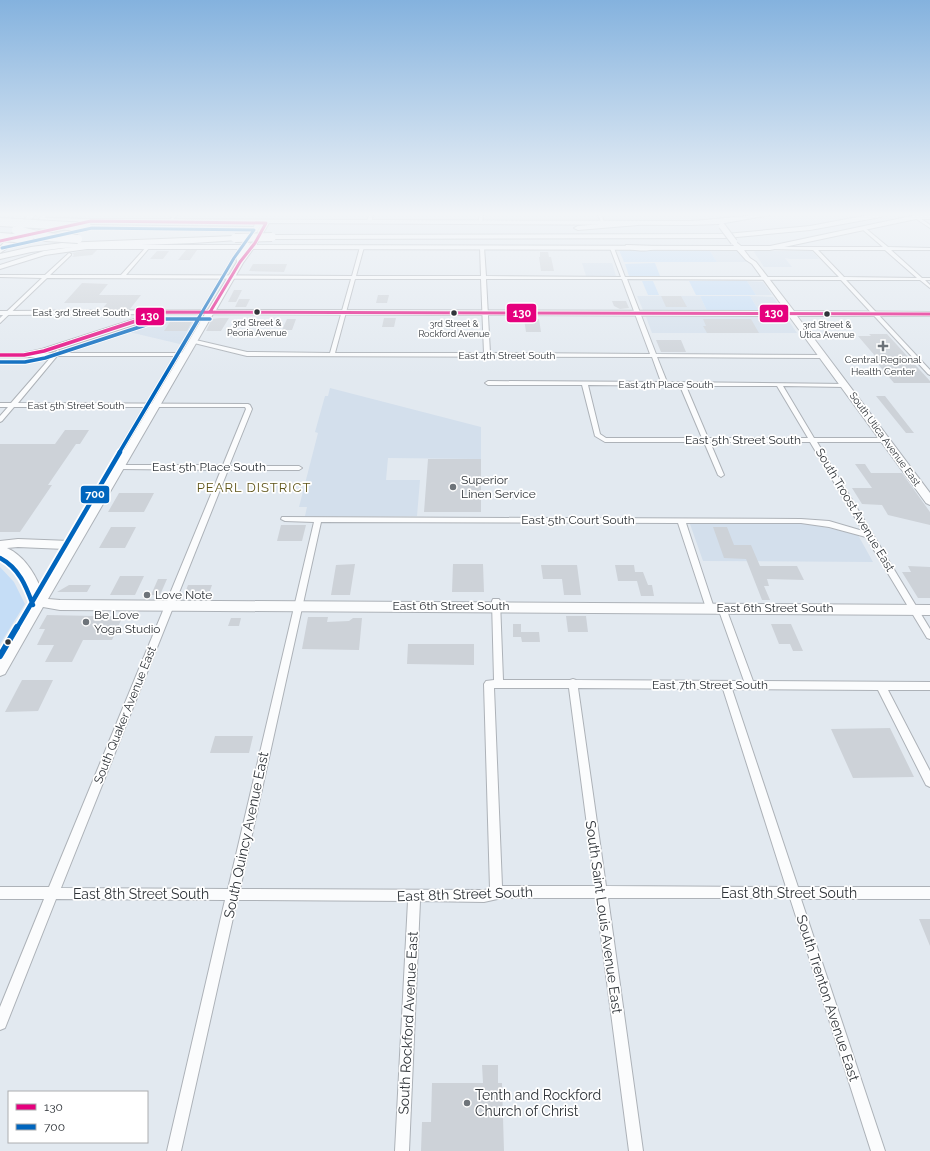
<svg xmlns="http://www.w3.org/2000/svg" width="930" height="1151" font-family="Raleway,sans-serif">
  <rect width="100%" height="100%" fill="#e2e9f0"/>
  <path fill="#d3dfec" d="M710 251H737L748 262H717Z
    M755 251H812L819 259H790L785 258 792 267H764L754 252Z
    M582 263H612L616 276H586Z
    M747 281 763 282 772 295H756Z
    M637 296H700L707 311 643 310Z
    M750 296 773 297 783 311H759Z
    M161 316H198L200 317 184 345 129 332 135 325Z
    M646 317H786L797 333H652Z
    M330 388 481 427V459L388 458 386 480H420L417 516H305L307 507H299L318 433 315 432 325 396H328Z
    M690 524H811L858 535 873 562 703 561Z"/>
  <path fill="#c5ddf6" d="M619 250 710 251 717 262H624Z
    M655 263 660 276H629L625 264Z
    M642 281H653L659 295H648Z
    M689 281H747L756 295H696Z
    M700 296H750L759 311H707Z
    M0 567 14 582 25 604 0 644Z"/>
  <path fill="#cdd2d8" d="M87 250H97L92 255 72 257 74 255 72 253Z
    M186 250H197L190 260H178Z
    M157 251H169L163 259H150Z
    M540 252H548L549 257H551L554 271H541L539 257H540Z
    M253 264H287L284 272 249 271Z
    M82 283 108 284 99 295H141L130 309H102L107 303H64Z
    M234 290H242L236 302H228Z
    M378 295H389L387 303H376Z
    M661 296H681L687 307H666Z
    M239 299H250L246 307H235Z
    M612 301H626L629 308 620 309 614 306Z
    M194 317 187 331H164L172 319Z
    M220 318H229L221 331H206L212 319Z
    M384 318H396L394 327H382Z
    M287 319H296L292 330H282Z
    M524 319H539L541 332H526Z
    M703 319H751L759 333H707L703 326H706Z
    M869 334H887L930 381V383H894L872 357H876L858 336H871Z
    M656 340H681L686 352H661Z
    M876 396H885L914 433H906Z
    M65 430H89L80 444H76L48 485H52L20 532H0V444H55Z
    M428 459H481V512H424Z
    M855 464H865L871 473H902L930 512V525L888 515 882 505 862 504 852 488H872Z
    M119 493H154L144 512H108Z
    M281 525H306L302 541H277Z
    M111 527H136L125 548H99Z
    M713 527H727L734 545H751L760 566H797L804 580 767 579 769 586H764L770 600H762L746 559 724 558Z
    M355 564 350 595H331L336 565Z
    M453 564H483L484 592H452Z
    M541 565H577L581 595H564L562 579H543Z
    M615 565H634L635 572H643L648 585H652L654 596H641L637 581H618Z
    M908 566 930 567V598H918L902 572H911Z
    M120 576H144L135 595H110Z
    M158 579H167L160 595H151Z
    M69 585H91L87 592H57Z
    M188 585H212L208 596H184Z
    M47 615 95 616H123L112 640H83L72 662H45L54 645H37L45 629H39Z
    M566 616H586L588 632H568Z
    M308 617H328L327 622 349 621 353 618H362L359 650 302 649Z
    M231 618H241L239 626H228Z
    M513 624H521V632H539L540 642H522L521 637H513Z
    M771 624H791L803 651H793L790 644H779Z
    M408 644H474V665L407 664Z
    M22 680H53L38 711 5 712Z
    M890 728 914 777 853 778 831 729Z
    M215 736H253L249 753H210Z
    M919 919H930V946Z
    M482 1065H498V1083H502L504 1151H421L422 1122H431L432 1083H483Z"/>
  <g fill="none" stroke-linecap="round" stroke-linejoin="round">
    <defs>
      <path id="street" d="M173 215H177L171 222H169Z
        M369 215H373L371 222 369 223 367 222Z
        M479 215H483L482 223 479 222Z
        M598 215H602L604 224H602Z
        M915 216H917L930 225V228L915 218Z
        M862 227H864L888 247 930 248V250H891L922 278H930V280H925L930 285V288L920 280H846L930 370V375L928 374 841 280 627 279 656 354 825 355 826 356 823 358 657 357 667 382 847 384V386L845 387 783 386 814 438H886L889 440 886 442H817L930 629V639L927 638 866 537 829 527 801 523H686L714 608 713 610H707L706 608 678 523 321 522 240 889 484 890 490 889 484 684 486 681 494 680 492 601 493 599H499L500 601 503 680H570L573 679 576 680 744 681 718 608 719 606H725L726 608 753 681 930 682V690H888L930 771V787L926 785 878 690 732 689 798 887H930V899H801L885 1151H871L790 898H608L643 1151H629L596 898H502L484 902 420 901 409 1151H395L408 901 237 900 181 1151H167L225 900 56 899 5 1028 0 1030V1007L44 899H0V887H49L221 470 119 469 116 467 119 465H223L246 409 245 407H14L2 421 0 422V416L8 407H0V403H11L51 357H29L26 355 27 354 54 353 58 350 61 352 60 353H188L189 354 186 356H57L18 403 248 404 250 405 252 409 229 466H299L302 468 299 470H228L61 888 228 889 314 522 285 521 281 519 282 517 801 519 829 521 863 531 810 442H710L724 475 721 477 718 475 704 442H605L595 436 582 385H488L485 383 488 381 661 382 652 357 247 356 190 342 193 340 200 341 247 352 330 353 351 279 47 278 0 323V318L42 278 0 277V275H45L69 253 71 254V255L50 275H121L148 245 150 246V247L126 275 352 276 360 247 362 246 364 247 356 276H481L480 247 482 246 484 247 486 276 621 277 610 248 612 247 614 248 625 277H839L813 250 770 249 768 248 770 247H883L862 229ZM818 250H885L917 278 844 277ZM355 279H481L484 353H335ZM486 279H622L650 354 490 353ZM588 385 680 386 702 438H606L600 434ZM686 386H777L808 438H708ZM494 688H569L595 886H502ZM578 688 723 689 786 887 606 886Z"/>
      <path id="secondary" d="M42 215H48L45 218 91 219 690 221C717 220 743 215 770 215L719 224 690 225 269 223 256 245 734 246 733 244 736 242 741 246H770L916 215H930V219H916L770 250H744L750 258 756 262 794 311 930 312V316H797L930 493V505L926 503 789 316 213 314 48 599 60 600 930 605V615L60 610 43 607 5 674 0 676V658L34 602C27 583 19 564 0 555V541L18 539 70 541 205 314H158V317L47 353 24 357H0V353H24L42 349 150 314 0 315V311L208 310 237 262 236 257 240 249H87L45 255 0 269V265L44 251 87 245H243L256 223 39 221 38 220ZM261 225 252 242 249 245ZM253 249 737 250 746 260 752 264 786 311 216 310 243 263ZM18 547 65 549 41 589C34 572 24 556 7 548Z"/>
      <path id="primary" d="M91 219 93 220V222L65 228 62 226Z"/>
      <path id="highway" d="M28 215H35L12 245 0 253V247Z
        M868 215H884L881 217 810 230 726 238 272 239 268 237 272 235 726 234 810 226Z
        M914 215H924L916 219 912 217Z
        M635 221 639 223 638 225 578 230 574 228 578 226Z
        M73 224 77 226 76 228 39 234 35 232 39 230Z
        M84 225 253 227 257 229 253 231 87 229H84Z
        M235 236H238V240L193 243 62 248 31 252 0 259V254L31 247 62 243Z
        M626 245 652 246 656 248C650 252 631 251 625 247Z"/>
    </defs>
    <use href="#street" stroke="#adb2b8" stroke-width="2"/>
    <use href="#secondary" stroke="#adb2b8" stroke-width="2"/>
    <use href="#primary" stroke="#adb2b8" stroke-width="2"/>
    <use href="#highway" stroke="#adb2b8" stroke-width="2"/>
    <use href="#street" fill="#fbfcfd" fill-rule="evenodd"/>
    <use href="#secondary" fill="#fbfcfd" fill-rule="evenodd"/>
    <use href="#primary" fill="#fbfcfd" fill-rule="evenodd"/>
    <use href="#highway" fill="#fbfcfd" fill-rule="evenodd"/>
    <defs>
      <path id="secondary-bridge" d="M722 226 734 242"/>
      <path id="highway-bridge" d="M0 222 87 227
        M16 230 46 237 78 239
        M0 237 29 239
        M235 238 272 237"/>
    </defs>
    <use href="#secondary-bridge" stroke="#adb2b8" stroke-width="8" stroke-linecap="butt"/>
    <use href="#highway-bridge" stroke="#adb2b8" stroke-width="10" stroke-linecap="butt"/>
    <use href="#secondary-bridge" stroke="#fbfcfd" stroke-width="6"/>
    <use href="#highway-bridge" stroke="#fbfcfd" stroke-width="8"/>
    <defs>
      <path id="bus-1-far1" d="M0 241 91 221 266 223 255 243 240 262 210 312
        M142 319 163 312 930 314"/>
      <path id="bus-1" d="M0 355H24L44 351 145 318"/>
      <path id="bus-2-far3" d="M2 248 92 228 254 230 234 258 198 319"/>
      <path id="bus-2-far2" d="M0 362H25L45 358 164 319H210
        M119 453 199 318"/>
      <path id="bus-2-far1" d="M0 558C19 568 26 586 33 605
        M17 628 120 452"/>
      <path id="bus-2" d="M0 656 17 627"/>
    </defs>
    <use href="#bus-1-far1" stroke="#fff" stroke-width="4.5"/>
    <use href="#bus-1" stroke="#fff" stroke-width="5.5"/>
    <use href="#bus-2-far3" stroke="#fff" stroke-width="4.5"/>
    <use href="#bus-2-far2" stroke="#fff" stroke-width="5.5"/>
    <use href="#bus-2-far1" stroke="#fff" stroke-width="8"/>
    <use href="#bus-2" stroke="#fff" stroke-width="9"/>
    <use href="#bus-1-far1" stroke="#e5007d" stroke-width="3"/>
    <use href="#bus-1" stroke="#e5007d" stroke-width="3.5"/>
    <use href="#bus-2-far3" stroke="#0065bd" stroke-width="3"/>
    <use href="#bus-2-far2" stroke="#0065bd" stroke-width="3.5"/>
    <use href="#bus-2-far1" stroke="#0065bd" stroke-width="4.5"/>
    <use href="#bus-2" stroke="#0065bd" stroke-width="6"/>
  </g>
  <linearGradient id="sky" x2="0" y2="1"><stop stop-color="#84b2de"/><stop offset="0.57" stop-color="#f2f5f8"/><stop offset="1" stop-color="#f2f5f8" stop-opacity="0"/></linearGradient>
  <rect width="930" height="376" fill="url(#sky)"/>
  <g fill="#30353a" stroke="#fff" stroke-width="1.5">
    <circle cx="257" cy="312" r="3.5"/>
    <circle cx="454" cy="313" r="3.5"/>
    <circle cx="827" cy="314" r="3.5"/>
    <circle cx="8" cy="642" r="3.5"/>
  </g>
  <g fill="#6e747a" stroke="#fff" stroke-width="1.5">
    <path d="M881 340h4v4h4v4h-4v4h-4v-4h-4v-4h4z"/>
    <circle cx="453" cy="487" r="4"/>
    <circle cx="147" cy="595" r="4"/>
    <circle cx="86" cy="622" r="4"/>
    <circle cx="467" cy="1103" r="4"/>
  </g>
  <g text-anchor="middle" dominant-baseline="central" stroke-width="3.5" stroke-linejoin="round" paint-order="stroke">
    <g font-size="9" fill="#30353a" stroke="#fff">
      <text x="257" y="323">3rd Street &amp;<tspan x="257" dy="10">Peoria Avenue</tspan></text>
      <text x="454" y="324">3rd Street &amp;<tspan x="454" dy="10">Rockford Avenue</tspan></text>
      <text x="827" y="325">3rd Street &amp;<tspan x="827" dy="10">Utica Avenue</tspan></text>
    </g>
    <g font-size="10" fill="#30353a" stroke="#fff">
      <text x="81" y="312">East 3rd Street South</text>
      <text x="507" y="355">East 4th Street South</text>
      <text x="666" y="384">East 4th Place South</text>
      <text x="76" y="405">East 5th Street South</text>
      <text transform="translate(885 439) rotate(54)">South Utica Avenue East</text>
    </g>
    <g font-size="10" fill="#30353a" stroke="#fff">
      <text x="883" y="359">Central Regional<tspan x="883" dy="12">Health Center</tspan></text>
    </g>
    <g font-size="12" fill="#30353a" stroke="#fff">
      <text x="743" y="440">East 5th Street South</text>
      <text x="209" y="467">East 5th Place South</text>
      <text transform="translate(855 510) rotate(59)">South Troost Avenue East</text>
      <text x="578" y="520">East 5th Court South</text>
      <text x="451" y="606">East 6th Street South</text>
      <text x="775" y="608">East 6th Street South</text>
      <text x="710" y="685">East 7th Street South</text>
      <text transform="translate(125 715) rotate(-68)">South Quaker Avenue East</text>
    </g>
    <g font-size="12" fill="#30353a" stroke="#fff" text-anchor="start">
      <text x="461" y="480">Superior<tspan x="461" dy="14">Linen Service</tspan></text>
      <text x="155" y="595">Love Note</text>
      <text x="94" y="615">Be Love<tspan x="94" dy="14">Yoga Studio</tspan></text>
    </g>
    <g font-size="13" letter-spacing="1" fill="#5e5417" stroke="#fff">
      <text x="254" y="487">PEARL DISTRICT</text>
    </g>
    <g font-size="14" fill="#30353a" stroke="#fff">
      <text transform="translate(246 835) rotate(-78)">South Quincy Avenue East</text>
      <text x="789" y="893">East 8th Street South</text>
      <text x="141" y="894">East 8th Street South</text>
      <text transform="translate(465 894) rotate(-2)">East 8th Street South</text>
      <text transform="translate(604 917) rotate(82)">South Saint Louis Avenue East</text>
      <text transform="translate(828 998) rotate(72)">South Trenton Avenue East</text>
      <text transform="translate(408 1023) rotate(-87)">South Rockford Avenue East</text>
    </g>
    <g font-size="14" fill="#30353a" stroke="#fff" text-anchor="start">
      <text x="475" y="1095">Tenth and Rockford<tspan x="475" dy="16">Church of Christ</tspan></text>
    </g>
  </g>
  <g stroke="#fff" stroke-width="1.5">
    <rect x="506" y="303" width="31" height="20" rx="4" fill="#e5007d"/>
    <rect x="759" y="304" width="30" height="19" rx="4" fill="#e5007d"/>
    <rect x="135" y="307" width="30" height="19" rx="4" fill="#e5007d"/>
    <rect x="80" y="485" width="30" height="19" rx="4" fill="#0065bd"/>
  </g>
  <g font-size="11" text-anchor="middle" font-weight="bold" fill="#fff">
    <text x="522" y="317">130</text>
    <text x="774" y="317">130</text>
    <text x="150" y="320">130</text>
    <text x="95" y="498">700</text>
  </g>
  <rect x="8" y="1091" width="140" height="52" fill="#ffffff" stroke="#acaeb0"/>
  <rect x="16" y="1104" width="20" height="6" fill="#e5007d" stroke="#acaeb0"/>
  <text x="44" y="1111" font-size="12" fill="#30353a">130</text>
  <rect x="16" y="1124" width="20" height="6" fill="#0065bd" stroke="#acaeb0"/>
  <text x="44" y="1131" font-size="12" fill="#30353a">700</text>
</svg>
